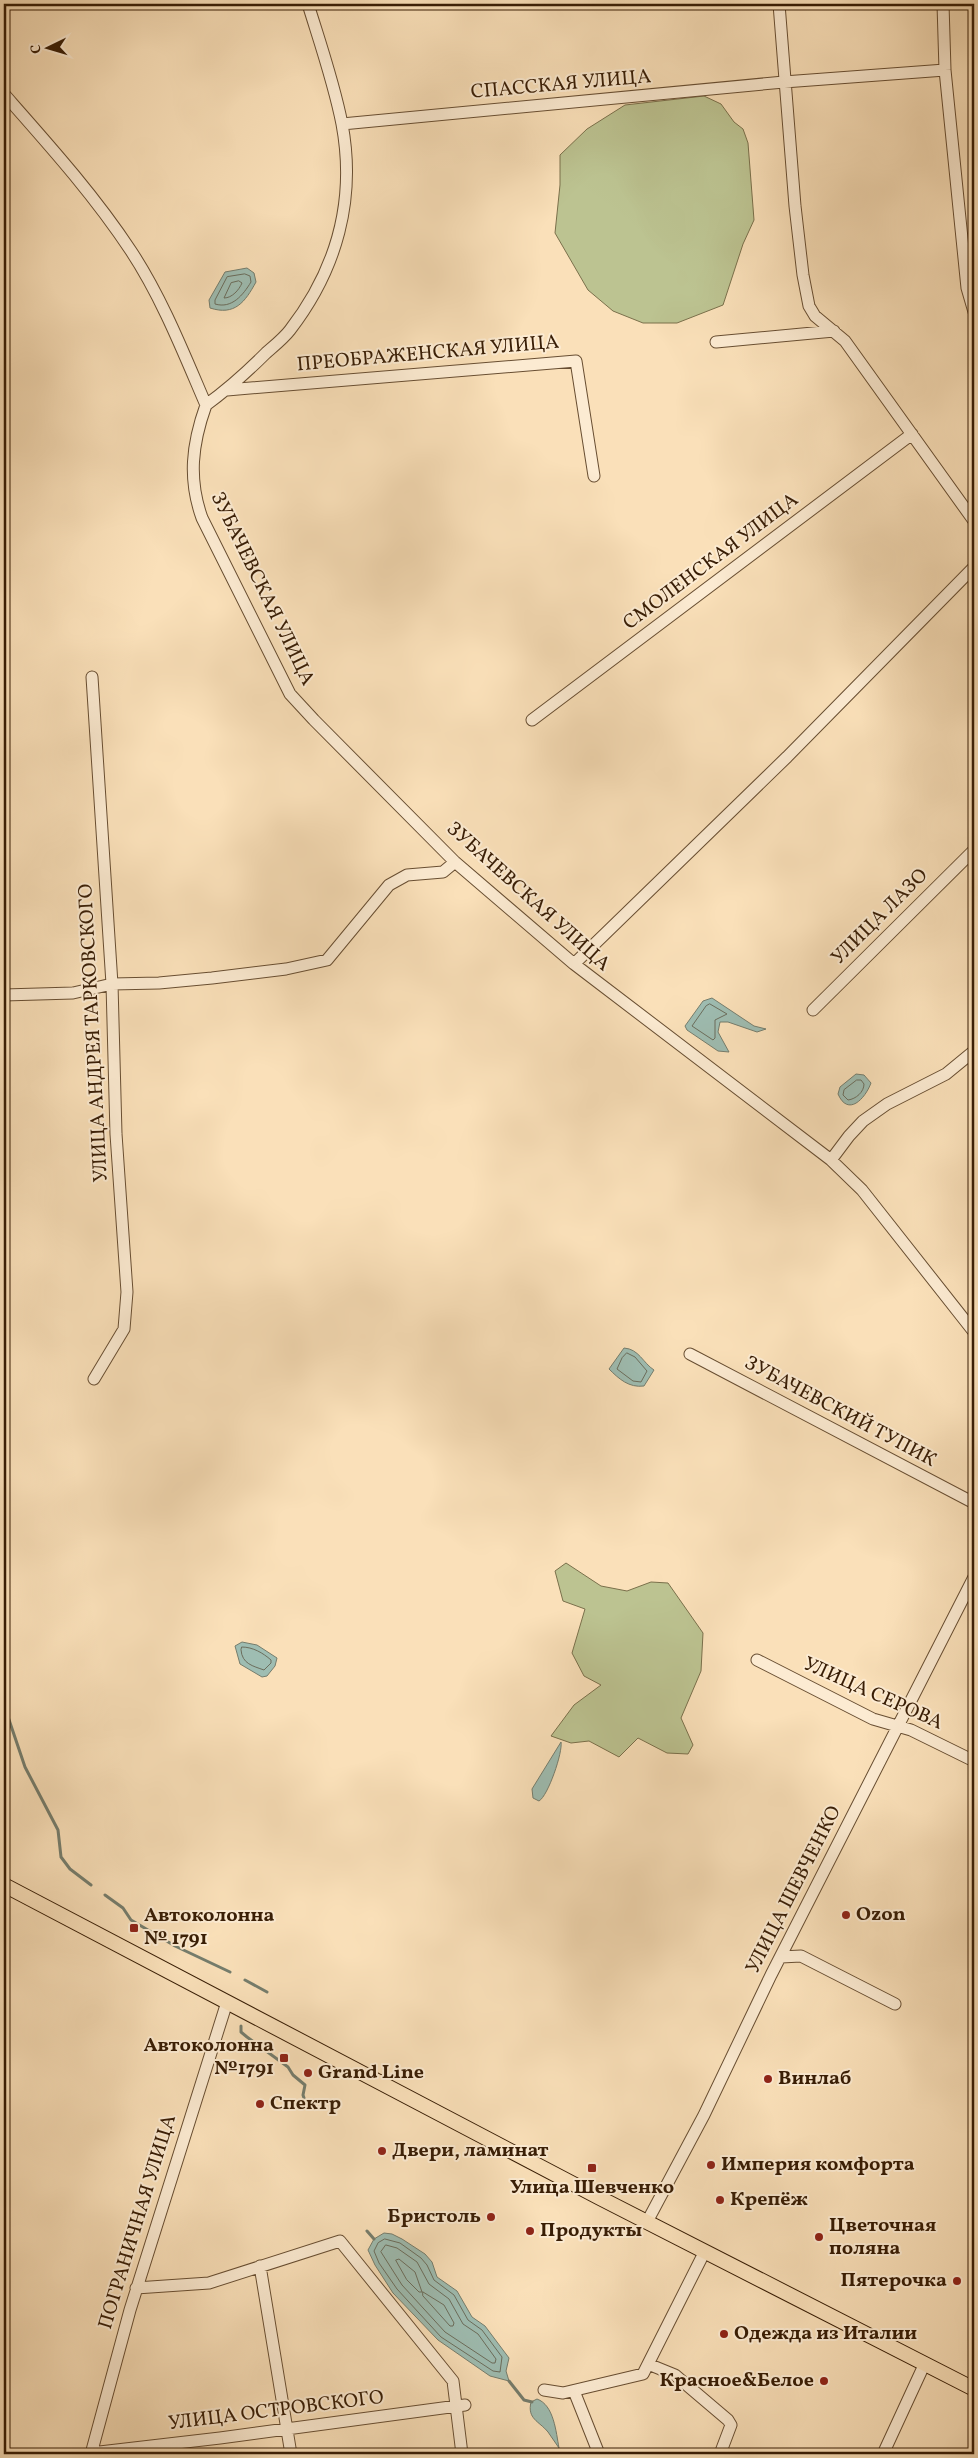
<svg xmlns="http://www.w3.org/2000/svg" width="978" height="2458" font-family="Vollkorn,serif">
  <rect width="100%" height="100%" fill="#fae0b9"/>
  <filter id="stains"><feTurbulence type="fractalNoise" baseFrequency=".004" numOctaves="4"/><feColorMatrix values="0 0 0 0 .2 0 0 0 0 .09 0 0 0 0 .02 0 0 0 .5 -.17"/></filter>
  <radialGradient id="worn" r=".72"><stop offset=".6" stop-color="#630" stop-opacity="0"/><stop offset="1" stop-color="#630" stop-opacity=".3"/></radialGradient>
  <path fill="#bcc391" stroke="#7a704b" d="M704 96 721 104 734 122 743 129 748 143 754 220 743 244 723 305 677 323H643L613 311 588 290 555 233 560 185V155L587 129 625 105Z
    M566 1563 601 1586 627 1591 651 1582 668 1583 703 1633 701 1671 681 1718 693 1745 688 1754 667 1753 638 1738 619 1757 589 1741 571 1743 551 1736 574 1705 601 1685 584 1676 572 1653 585 1609 563 1601 555 1571Z"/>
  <path fill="#9ebdb2" stroke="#757d6d" d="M247 268 254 273 256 282C245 302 235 316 210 308L209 300 225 272Z
    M712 998 754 1026 766 1029 757 1032 728 1022H720L718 1032 729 1052 718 1051 687 1030 685 1026 703 1001Z
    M856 1074 864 1075 871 1083C865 1099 848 1117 838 1094L840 1087Z
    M624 1348C639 1349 643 1363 654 1370L644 1386C629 1388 619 1379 609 1369Z
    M242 1642 257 1645 277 1658 275 1666 267 1676 262 1677 240 1664 235 1646Z
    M561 1742C563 1752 548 1796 539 1801L533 1798 532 1789Z
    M384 2233 392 2234 402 2239 425 2254 432 2262 437 2277 457 2291 472 2317 485 2326 509 2358 506 2371 509 2381 490 2376 438 2340 393 2293 375 2265 368 2250 374 2239Z
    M537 2399C554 2405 556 2432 559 2448 555 2443 552 2437 548 2432 539 2421 527 2419 531 2402Z"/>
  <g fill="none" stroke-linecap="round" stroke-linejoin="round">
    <path stroke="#6b6d5c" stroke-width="1" d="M245 274 250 276 251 282C243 295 232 309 215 304V300L227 277Z
      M239 281 242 283C239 290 232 298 224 298L231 283Z
      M710 1004 727 1014 715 1020V1038L713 1040 692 1026 706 1006Z
      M857 1080H861L864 1084C864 1092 856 1099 848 1100L843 1095 844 1090Z
      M627 1353 635 1357 647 1371 641 1382 633 1381 617 1369 622 1358Z
      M242 1647C253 1647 263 1653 271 1660V1663L264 1670C253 1666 242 1664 241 1650Z
      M385 2239 400 2243 421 2258 427 2265 434 2280 454 2295 468 2320 482 2330 502 2357 500 2372 493 2371 441 2337 397 2289 379 2263 374 2251 378 2243Z
      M386 2245 397 2248 417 2262 429 2284 449 2299 463 2324 478 2334 496 2359 495 2363H492L445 2332 402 2285 381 2252Z
      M396 2260 399 2259 415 2272 422 2292H419L407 2280Z
      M423 2292 444 2305 454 2323 453 2326H450L423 2296Z"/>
    <path stroke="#757d6d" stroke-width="3" d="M4 1705 25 1767 58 1830 61 1857 70 1869 91 1885
      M105 1895 123 1908 131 1920 175 1946 230 1972
      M245 1980 267 1992
      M241 2026V2032L247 2037 288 2067 293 2075 305 2085 303 2095 306 2104
      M367 2231 374 2239
      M509 2381 524 2400 532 2402"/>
    <defs>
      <path id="minor" d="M779 4 795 206 803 275 809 306 815 316 845 341 974 521
        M943 4 945 70 967 288 974 312
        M4 94C49 145 94 195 131 251 162 298 184 354 206 405
        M342 124 784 82 945 70
        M716 342 834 331
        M227 390 576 361 594 476
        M206 405C192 444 188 479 202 518L290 694 314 720 455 862 574 964 831 1160 862 1190 974 1332
        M206 405C228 389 247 372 266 353 274 346 284 338 290 330 337 269 356 199 342 124 334 83 320 43 308 4
        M92 677 112 984 116 1134 127 1292 124 1329 94 1379
        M532 720 912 434
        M574 964 787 757 974 567
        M4 995 73 993 112 984 159 983 212 978 286 969 327 960 389 885 407 875 443 872 455 862
        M813 1010 974 850
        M831 1160 849 1136 863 1121 887 1104 946 1074 974 1051
        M690 1354 974 1503
        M757 1660 873 1719 911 1730 974 1761
        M781 1957 801 1956 895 2004
        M648 2220 704 2115 771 1975 974 1577
        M260 2266 291 2454
        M136 2288 209 2283 340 2241 453 2381 462 2454
        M648 2364 675 2375 728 2420 731 2425 720 2454
        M544 2390 563 2393 643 2374 705 2251
        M574 2391 599 2454
        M91 2453 220 2438 465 2405
        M91 2454 130 2310 227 2002
        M883 2454 925 2363"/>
      <path id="major" d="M4 1885 600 2198 974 2389"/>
    </defs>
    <use href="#minor" stroke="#684e32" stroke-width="13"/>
    <use href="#major" stroke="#381d05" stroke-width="16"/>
    <use href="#minor" stroke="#fcebd2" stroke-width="11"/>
    <use href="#major" stroke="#fae0b9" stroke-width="14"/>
  </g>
  <g fill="#8f2418" stroke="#fcebd2" stroke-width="2">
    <circle cx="846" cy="1915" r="5"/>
    <rect x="129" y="1923" width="10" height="10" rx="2.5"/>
    <rect x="279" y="2053" width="10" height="10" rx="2.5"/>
    <circle cx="308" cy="2073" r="5"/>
    <circle cx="768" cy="2079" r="5"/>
    <circle cx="260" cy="2104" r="5"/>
    <circle cx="382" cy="2151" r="5"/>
    <circle cx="711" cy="2165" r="5"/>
    <rect x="587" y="2163" width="10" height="10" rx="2.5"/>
    <circle cx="720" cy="2200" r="5"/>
    <circle cx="491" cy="2217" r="5"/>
    <circle cx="530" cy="2231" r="5"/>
    <circle cx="819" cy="2237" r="5"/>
    <circle cx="957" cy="2281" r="5"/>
    <circle cx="724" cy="2334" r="5"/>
    <circle cx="824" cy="2381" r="5"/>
  </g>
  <g text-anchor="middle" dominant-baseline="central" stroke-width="4" stroke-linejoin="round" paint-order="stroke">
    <g font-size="20" fill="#381d05" stroke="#fcebd2">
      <text transform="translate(561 85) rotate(-5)">СПАССКАЯ УЛИЦА</text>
      <text transform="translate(428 354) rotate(-5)">ПРЕОБРАЖЕНСКАЯ УЛИЦА</text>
      <text transform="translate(711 562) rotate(-37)">СМОЛЕНСКАЯ УЛИЦА</text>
      <text transform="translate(262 589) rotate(64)">ЗУБАЧЕВСКАЯ УЛИЦА</text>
      <text transform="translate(528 897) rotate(42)">ЗУБАЧЕВСКАЯ УЛИЦА</text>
      <text transform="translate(880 917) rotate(-45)">УЛИЦА ЛАЗО</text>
      <text transform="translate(94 1033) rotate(-93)">УЛИЦА АНДРЕЯ ТАРКОВСКОГО</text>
      <text transform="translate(840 1412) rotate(28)">ЗУБАЧЕВСКИЙ ТУПИК</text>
      <text transform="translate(873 1694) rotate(24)">УЛИЦА СЕРОВА</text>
      <text transform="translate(794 1890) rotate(-63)">УЛИЦА ШЕВЧЕНКО</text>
      <text transform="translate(138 2222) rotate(-73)">ПОГРАНИЧНАЯ УЛИЦА</text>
      <text transform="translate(276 2411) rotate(-7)">УЛИЦА ОСТРОВСКОГО</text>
    </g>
    <g font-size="20" font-weight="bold" fill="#381d05" stroke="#fcebd2" text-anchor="start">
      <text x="856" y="1915">Ozon</text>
      <text x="144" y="1916">Автоколонна<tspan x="144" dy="23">№ 1791</tspan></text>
      <text x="274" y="2046" text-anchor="end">Автоколонна<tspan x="274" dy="23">№1791</tspan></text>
      <text x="318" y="2073">Grand Line</text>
      <text x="778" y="2079">Винлаб</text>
      <text x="270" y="2104">Спектр</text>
      <text x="392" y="2151">Двери, ламинат</text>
      <text x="721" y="2165">Империя комфорта</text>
      <text x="592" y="2188" text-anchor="middle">Улица Шевченко</text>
      <text x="730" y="2200">Крепёж</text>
      <text x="481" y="2217" text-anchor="end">Бристоль</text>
      <text x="829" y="2226">Цветочная<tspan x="829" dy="23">поляна</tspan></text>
      <text x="540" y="2231">Продукты</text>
      <text x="947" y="2281" text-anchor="end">Пятерочка</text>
      <text x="734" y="2334">Одежда из Италии</text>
      <text x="814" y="2381" text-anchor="end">Красное&amp;Белое</text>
    </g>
  </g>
  <rect width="978" height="2458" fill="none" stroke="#fae0b9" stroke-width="20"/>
  <rect x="5" y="5" width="968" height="2448" fill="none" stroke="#381d05" stroke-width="2.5"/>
  <rect x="10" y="10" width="958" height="2438" fill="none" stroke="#381d05"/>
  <g transform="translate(48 48) rotate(265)" stroke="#fcebd2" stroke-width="4" paint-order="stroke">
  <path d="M0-4L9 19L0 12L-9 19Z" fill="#381d05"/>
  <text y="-8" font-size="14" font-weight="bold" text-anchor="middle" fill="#381d05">С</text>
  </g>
  <rect width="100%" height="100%" filter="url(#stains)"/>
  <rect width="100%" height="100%" fill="url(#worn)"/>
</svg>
